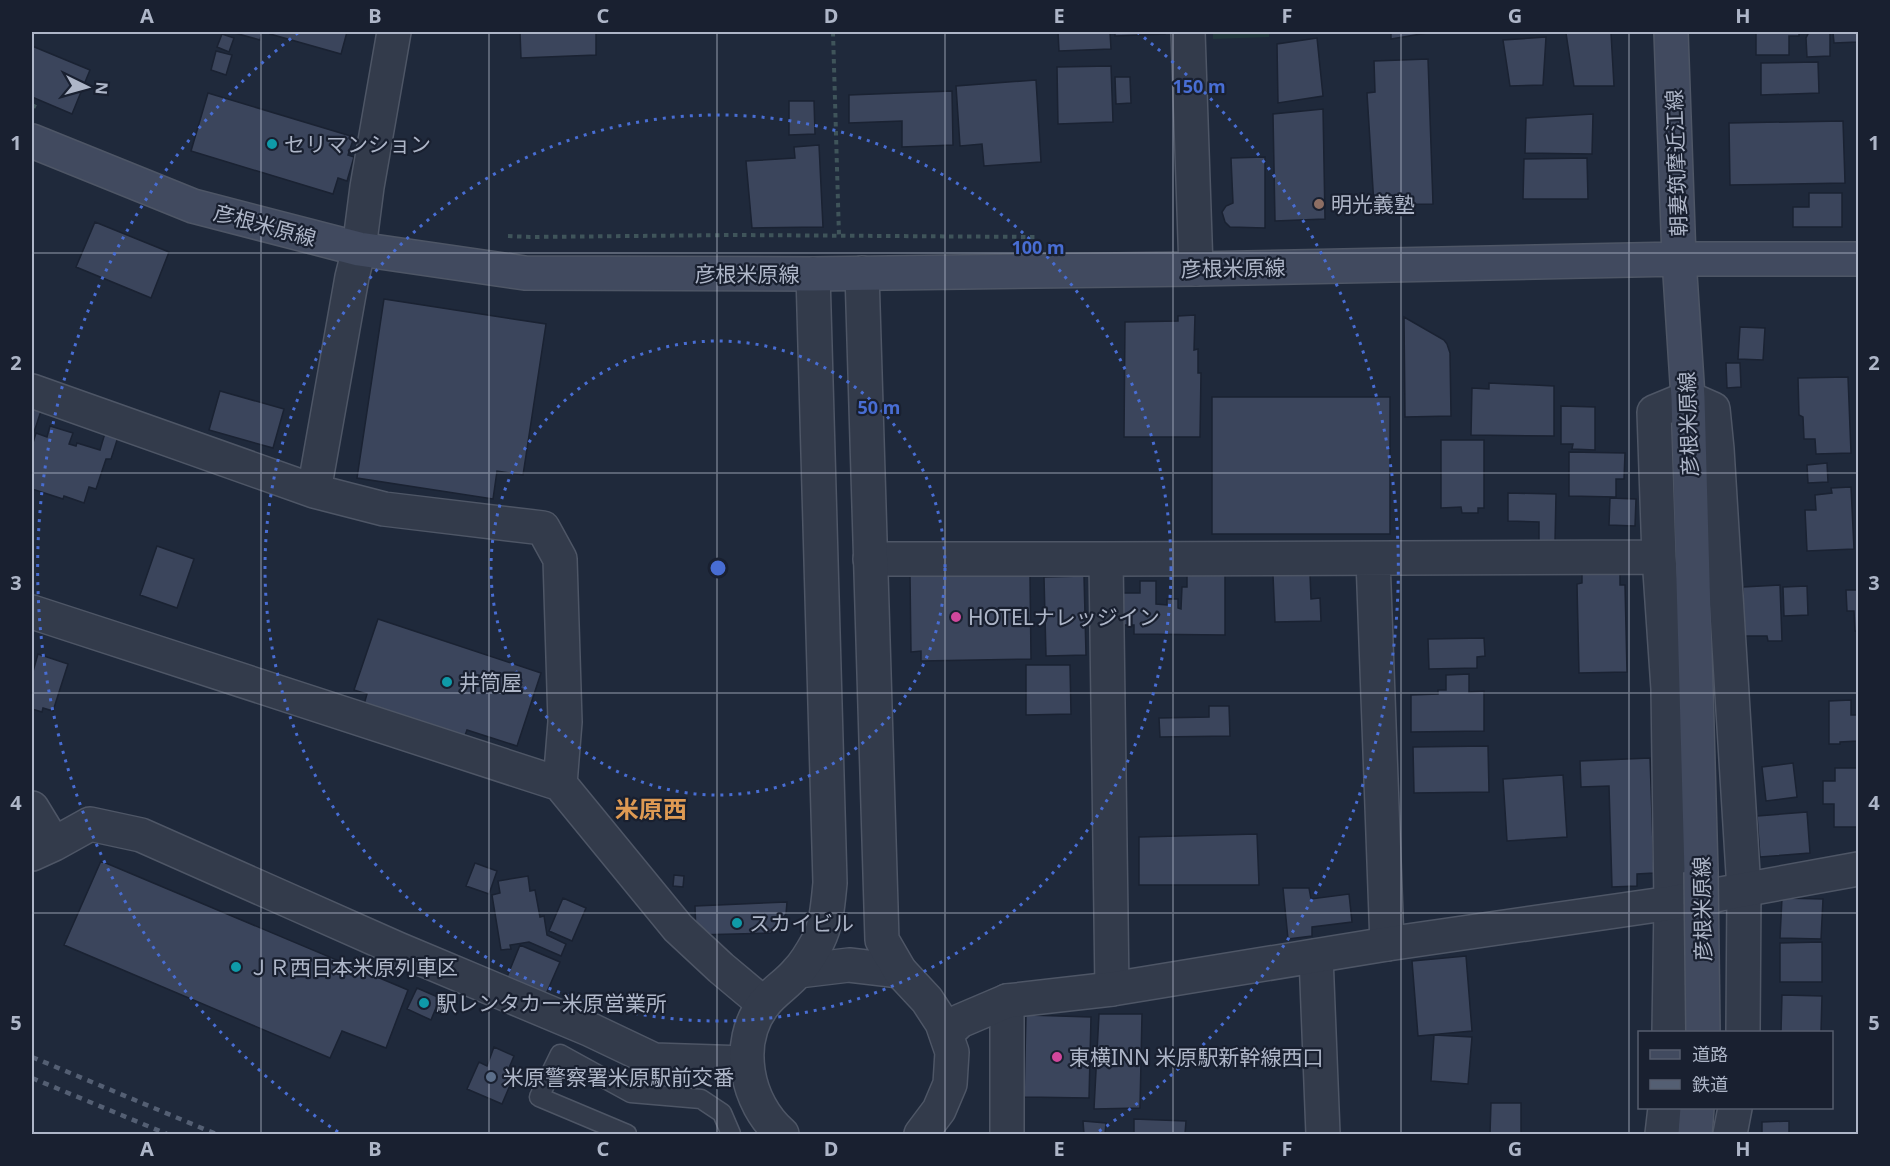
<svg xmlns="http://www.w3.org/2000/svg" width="1890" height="1166" font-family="'Noto Sans','Noto Sans JP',sans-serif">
  <rect width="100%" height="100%" fill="#1f293b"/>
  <path fill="#21373c" d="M1213 32H1269V37L1213 39Z"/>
  <path fill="#3b455c" stroke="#1a2232" stroke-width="1.5" d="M231 32H262L260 40Z
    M271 32H347L341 54 270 34Z
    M520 32H596V55L521 58Z
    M1058 32H1110L1111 49 1059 51Z
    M1115 32H1165V34L1115 36Z
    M1391 32H1433L1391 39Z
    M1756 32H1799V36H1789V55H1756Z
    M1809 32H1830V56L1807 57 1806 38Z
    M1833 32H1858V42L1834 43Z
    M1566 33H1611L1614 86H1574Z
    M222 34 234 38 229 52 217 47Z
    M1546 37 1543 85 1510 86 1503 40Z
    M1317 38 1323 96 1278 103 1277 44Z
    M32 46 90 70 72 114 32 97Z
    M216 51 232 55 226 75 211 70Z
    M1428 59 1433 204 1374 205 1367 93 1375 92 1374 61Z
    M1818 62 1819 93 1761 95V63Z
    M1111 66 1113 122 1058 124 1057 67Z
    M1115 77H1130L1131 103 1116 104Z
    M1036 80 1041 162 984 166 982 144 960 146 956 86Z
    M952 91 953 145 902 147V121L849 123V95Z
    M208 93 354 137 348 155 354 157 347 181 338 178 333 194 191 151Z
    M789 101H814L815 134 789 135Z
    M1323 109 1325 219 1275 221 1273 114Z
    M1593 114 1592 154 1525 153 1526 118Z
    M1843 121 1845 183 1730 185 1729 123Z
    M819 145 823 227 752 228 746 161 795 158 794 147Z
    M1265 157V228L1230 227 1225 222 1222 212 1226 206 1233 203 1231 158Z
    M1587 158 1588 199H1523L1524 159Z
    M1809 193H1842V227H1793V207H1809Z
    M95 222 169 252 151 298 76 267Z
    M384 299 546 324 523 475 497 471 493 499 357 478Z
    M1195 315 1194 350 1198 349V373H1201L1200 437H1124L1125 322 1178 321V316Z
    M1404 317 1444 340 1447 344 1450 353 1451 416 1405 417Z
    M1740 327 1765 328 1763 360 1738 359Z
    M1726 363H1740L1741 387 1727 388Z
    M1848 377 1851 453 1816 454 1815 439H1804L1803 417 1799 415 1798 378Z
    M1489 383 1554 386V436L1471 435 1472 388 1489 389Z
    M220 391 284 409 273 448 209 430Z
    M1212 397H1390V534H1212Z
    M32 404 42 408 33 435H32Z
    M1561 406 1595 407V450L1572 449 1573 444H1561Z
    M50 426 73 433 69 444 76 446 77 443 100 450 105 433 118 437 111 459H106L96 489 89 487 84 503 64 496 63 499 32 489V446L36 433 47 437Z
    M1441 440H1484V508H1478V513H1462L1461 507 1441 508Z
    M1569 452 1625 453 1624 479H1616V497L1569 496Z
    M1827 463 1828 482 1808 483 1807 465Z
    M1851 487 1854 549 1807 551 1805 510H1816L1815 495 1832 493 1831 488Z
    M1508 493 1556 494 1555 542H1539V522L1508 521Z
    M1610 498 1636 499 1635 526 1609 525Z
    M157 546 194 559 177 608 140 595Z
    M1620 571V585H1625L1627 672 1579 673 1577 584 1582 583V572Z
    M1187 572 1225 573V635L1134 634V625H1122V593H1140V581H1156V604L1167 605V599H1178V608L1181 609 1182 587H1187Z
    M1030 574 1031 659 921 661V651L911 652 910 576Z
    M1310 574 1311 599 1320 598 1321 621 1275 622 1273 575Z
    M1084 576 1086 655 1046 656 1044 577Z
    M1780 585 1782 641H1768L1767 636H1743V587Z
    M1807 586 1808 615 1784 616 1783 587Z
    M1846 590H1858V631H1855L1854 611H1847Z
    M378 619 541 673 517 746 467 730 463 741 363 708 367 694 354 690Z
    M1484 638 1485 656 1477 657V668L1429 669 1428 639Z
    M38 654 68 664 53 711 43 708 42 712 32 709V675Z
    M1026 665H1070L1071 714 1026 715Z
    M1469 674V692L1484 691V731L1411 732V695L1438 694V690H1446V675Z
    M1851 700V715H1858V741L1840 742V744H1829V701Z
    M1209 706H1229L1230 736 1160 737 1159 718 1209 717Z
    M1488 746 1489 792 1414 793 1413 747Z
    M1650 758 1654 873 1637 874V886L1612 887 1609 786 1581 787 1580 761Z
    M1793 763 1797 797 1766 801 1762 767Z
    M1835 768H1858L1857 827H1834V804H1823V781H1835Z
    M1563 775 1567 837 1507 841 1503 779Z
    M1807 812 1810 853 1760 857 1757 816Z
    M1257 834 1259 885H1139V837Z
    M101 861 408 990 386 1048 342 1031 330 1058 64 945Z
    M475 863 497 871 489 894 466 886Z
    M674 875 684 876 683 887 673 886Z
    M528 876 530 891 535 890 540 917 544 916 547 935 566 944 561 956 529 942 510 945 511 949 501 950 492 895 500 893 498 881Z
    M1283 888H1309L1311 899 1349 894 1352 922 1312 927V936L1288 939Z
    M563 898 586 908 572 941 549 931Z
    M1782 898 1823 899 1821 939 1780 938Z
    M787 902 786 914 771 933 696 935 695 906Z
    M1822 942V982H1780V943Z
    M520 945 560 962 546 994 507 977Z
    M1466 956 1472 1031 1418 1036 1412 961Z
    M417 988 440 998 431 1020 407 1009Z
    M1782 995 1822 996 1821 1032H1781Z
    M1099 1014H1142L1140 1108 1094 1109Z
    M1026 1015 1091 1017 1089 1098 1024 1097Z
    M1434 1035 1472 1037 1468 1084 1431 1081Z
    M494 1047 514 1056 506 1075 513 1078 502 1104 467 1089 479 1062 487 1066Z
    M1491 1103H1521V1133H1559V1134H1490Z
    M1134 1119 1186 1121 1185 1134H1134Z
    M1083 1121 1106 1123 1105 1134H1084Z
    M1789 1121V1134H1762V1122Z"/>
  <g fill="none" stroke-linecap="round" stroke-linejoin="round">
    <defs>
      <path id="service" d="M627 1134 539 1097 560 1054 631 1093 701 1099 722 1113 731 1134"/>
      <path id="minor" d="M394 32 367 187 359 249 352 277 314 491 384 509 543 528 560 559 565 722 560 784 678 928 721 968 764 1004
        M1188 32 1196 269
        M32 391 314 491
        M1659 557 1668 689 1671 903 1669 1032
        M870 559H1106
        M1373 559 1387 944
        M32 612 560 784
        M32 808 54 844
        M32 854 54 844 90 824 141 835 398 949 591 1030 654 1060 746 1063
        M1316 956 1323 1134
        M799 971 849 965 900 971
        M1112 989 1106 559 1659 557 1654 412 1688 398 1713 409 1717 449 1744 890 1743 1032
        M1007 1134V1001
        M1662 1134 1665 1108
        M1730 1134 1735 1108"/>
      <path id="tertiary" d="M862 273 882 940 900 971 927 1000 942 1023 952 1052 950 1084 939 1110 921 1134
        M946 1034 960 1021 1007 1001 1112 989 1387 944 1671 903 1858 869
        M782 1134C746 1103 734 1043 764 1004 773 992 787 984 797 972 805 964 812 952 818 941 827 923 828 903 830 883L813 274"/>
      <path id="secondary" d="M1671 32 1679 259H1858
        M32 141 193 206 359 249 525 273 813 274 1196 269 1679 259 1688 398 1701 872
        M1695 1134 1697 1108"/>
    </defs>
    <use href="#service" stroke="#4e5666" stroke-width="21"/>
    <use href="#minor" stroke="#4e5666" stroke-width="36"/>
    <use href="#tertiary" stroke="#4e5666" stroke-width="36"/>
    <use href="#secondary" stroke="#4e5666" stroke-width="36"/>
    <path stroke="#3f545a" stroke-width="4" stroke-dasharray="4.5 4.5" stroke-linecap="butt" d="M833 32 839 236
      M32 105 40 109
      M508 236 530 237 736 235 1038 237"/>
    <use href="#service" stroke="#333b4b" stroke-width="18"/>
    <use href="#minor" stroke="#333b4b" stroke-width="33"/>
    <use href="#tertiary" stroke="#333b4b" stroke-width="33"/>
    <use href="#secondary" stroke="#414a5f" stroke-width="33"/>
    <path stroke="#545f73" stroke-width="4.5" stroke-dasharray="6 6" stroke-linecap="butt" d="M32 1057 216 1134
      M32 1078 167 1134"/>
    <defs>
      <path id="secondary-bridge" d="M1701 872 1703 1032"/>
    </defs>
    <use href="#secondary-bridge" stroke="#4e5666" stroke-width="36" stroke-linecap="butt"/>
    <use href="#secondary-bridge" stroke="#414a5f" stroke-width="33"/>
  </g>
  <path fill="none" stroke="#aeb6c8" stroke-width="1.5" stroke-opacity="0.55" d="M261 32V1134M489 32V1134M717 32V1134M945 32V1134M1173 32V1134M1401 32V1134M1629 32V1134M32 253H1858M32 473H1858M32 693H1858M32 913H1858"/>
  <g fill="none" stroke="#486dd3" stroke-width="3" stroke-dasharray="3 6">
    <circle cx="718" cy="568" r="227"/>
    <circle cx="718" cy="568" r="453"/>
    <path d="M338 1132A680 680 0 0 1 299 32M1137 32A680 680 0 0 1 1098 1132"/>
  </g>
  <g fill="#0f9aa8" stroke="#192030" stroke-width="2">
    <circle cx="272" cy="144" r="6"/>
    <circle cx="447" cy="682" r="6"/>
    <circle cx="737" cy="923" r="6"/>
    <circle cx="236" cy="967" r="6"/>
    <circle cx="424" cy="1003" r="6"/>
  </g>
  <circle fill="#8d6e63" stroke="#192030" stroke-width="2" cx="1319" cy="204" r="6"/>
  <g fill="#d1479c" stroke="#192030" stroke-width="2">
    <circle cx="956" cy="617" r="6"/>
    <circle cx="1057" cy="1057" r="6"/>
  </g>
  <circle fill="#5c6f8a" stroke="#192030" stroke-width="2" cx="491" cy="1077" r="6"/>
  <g text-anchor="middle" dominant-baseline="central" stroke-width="4.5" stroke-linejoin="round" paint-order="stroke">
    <g font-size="21" fill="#aeb6c8" stroke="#192030" text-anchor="start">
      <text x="284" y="144">セリマンション</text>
      <text x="1331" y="204">明光義塾</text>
      <text x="968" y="617">HOTELナレッジイン</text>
      <text x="459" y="682">井筒屋</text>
      <text x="749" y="923">スカイビル</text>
      <text x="248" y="967">ＪＲ西日本米原列車区</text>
      <text x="436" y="1003">駅レンタカー米原営業所</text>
      <text x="1069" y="1057">東横INN 米原駅新幹線西口</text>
      <text x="503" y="1077">米原警察署米原駅前交番</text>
    </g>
    <g font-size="21" fill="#aeb6c8" stroke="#192030">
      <text transform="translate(1676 163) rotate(-92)">朝妻筑摩近江線</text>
      <text transform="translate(265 225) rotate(15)">彦根米原線</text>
      <text transform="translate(1233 268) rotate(-1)">彦根米原線</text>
      <text x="747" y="274">彦根米原線</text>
      <text transform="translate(1688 424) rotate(-92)">彦根米原線</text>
      <text transform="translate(1702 909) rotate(-91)">彦根米原線</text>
    </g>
    <g font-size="24" font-weight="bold" fill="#de9a53" stroke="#192030">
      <text x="651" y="808">米原西</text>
    </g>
  </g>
  <circle cx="718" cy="568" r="9" fill="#486dd3" stroke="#192030" stroke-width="3"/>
  <g font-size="18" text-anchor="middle" font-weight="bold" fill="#486dd3" stroke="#192030" stroke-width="4.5" stroke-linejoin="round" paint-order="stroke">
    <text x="1199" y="93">150 m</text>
    <text x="1038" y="254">100 m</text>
    <text x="879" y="414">50 m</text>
  </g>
  <rect width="1890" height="1166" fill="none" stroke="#192030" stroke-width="66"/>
  <rect x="1638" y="1031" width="195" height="78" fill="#192030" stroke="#555c6d" stroke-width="1.5"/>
  <rect x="1650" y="1050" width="30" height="9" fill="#414a5f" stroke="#555c6d" stroke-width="1.5"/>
  <text x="1692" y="1061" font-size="18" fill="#aeb6c8">道路</text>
  <rect x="1650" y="1080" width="30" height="9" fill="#545f73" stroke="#555c6d" stroke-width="1.5"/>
  <text x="1692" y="1091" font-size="18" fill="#aeb6c8">鉄道</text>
  <g transform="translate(87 87) rotate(95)" stroke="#192030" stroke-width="4.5" paint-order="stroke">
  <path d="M0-4.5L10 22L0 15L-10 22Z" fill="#aeb6c8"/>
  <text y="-9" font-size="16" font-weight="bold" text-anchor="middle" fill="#aeb6c8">N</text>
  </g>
  <rect x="33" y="33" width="1824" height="1100" fill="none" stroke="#aeb6c8" stroke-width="2"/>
  <g font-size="20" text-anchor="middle" font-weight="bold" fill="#aeb6c8">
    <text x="147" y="23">A</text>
    <text x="375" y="23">B</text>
    <text x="603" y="23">C</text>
    <text x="831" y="23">D</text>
    <text x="1059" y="23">E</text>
    <text x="1287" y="23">F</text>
    <text x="1515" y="23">G</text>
    <text x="1743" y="23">H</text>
    <text x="16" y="150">1</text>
    <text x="1874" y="150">1</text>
    <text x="16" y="370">2</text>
    <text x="1874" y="370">2</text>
    <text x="16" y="590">3</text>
    <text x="1874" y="590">3</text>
    <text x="16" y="810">4</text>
    <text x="1874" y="810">4</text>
    <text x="16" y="1030">5</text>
    <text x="1874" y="1030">5</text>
    <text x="147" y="1156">A</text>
    <text x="375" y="1156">B</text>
    <text x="603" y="1156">C</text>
    <text x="831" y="1156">D</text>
    <text x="1059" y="1156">E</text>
    <text x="1287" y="1156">F</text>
    <text x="1515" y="1156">G</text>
    <text x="1743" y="1156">H</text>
  </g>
</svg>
